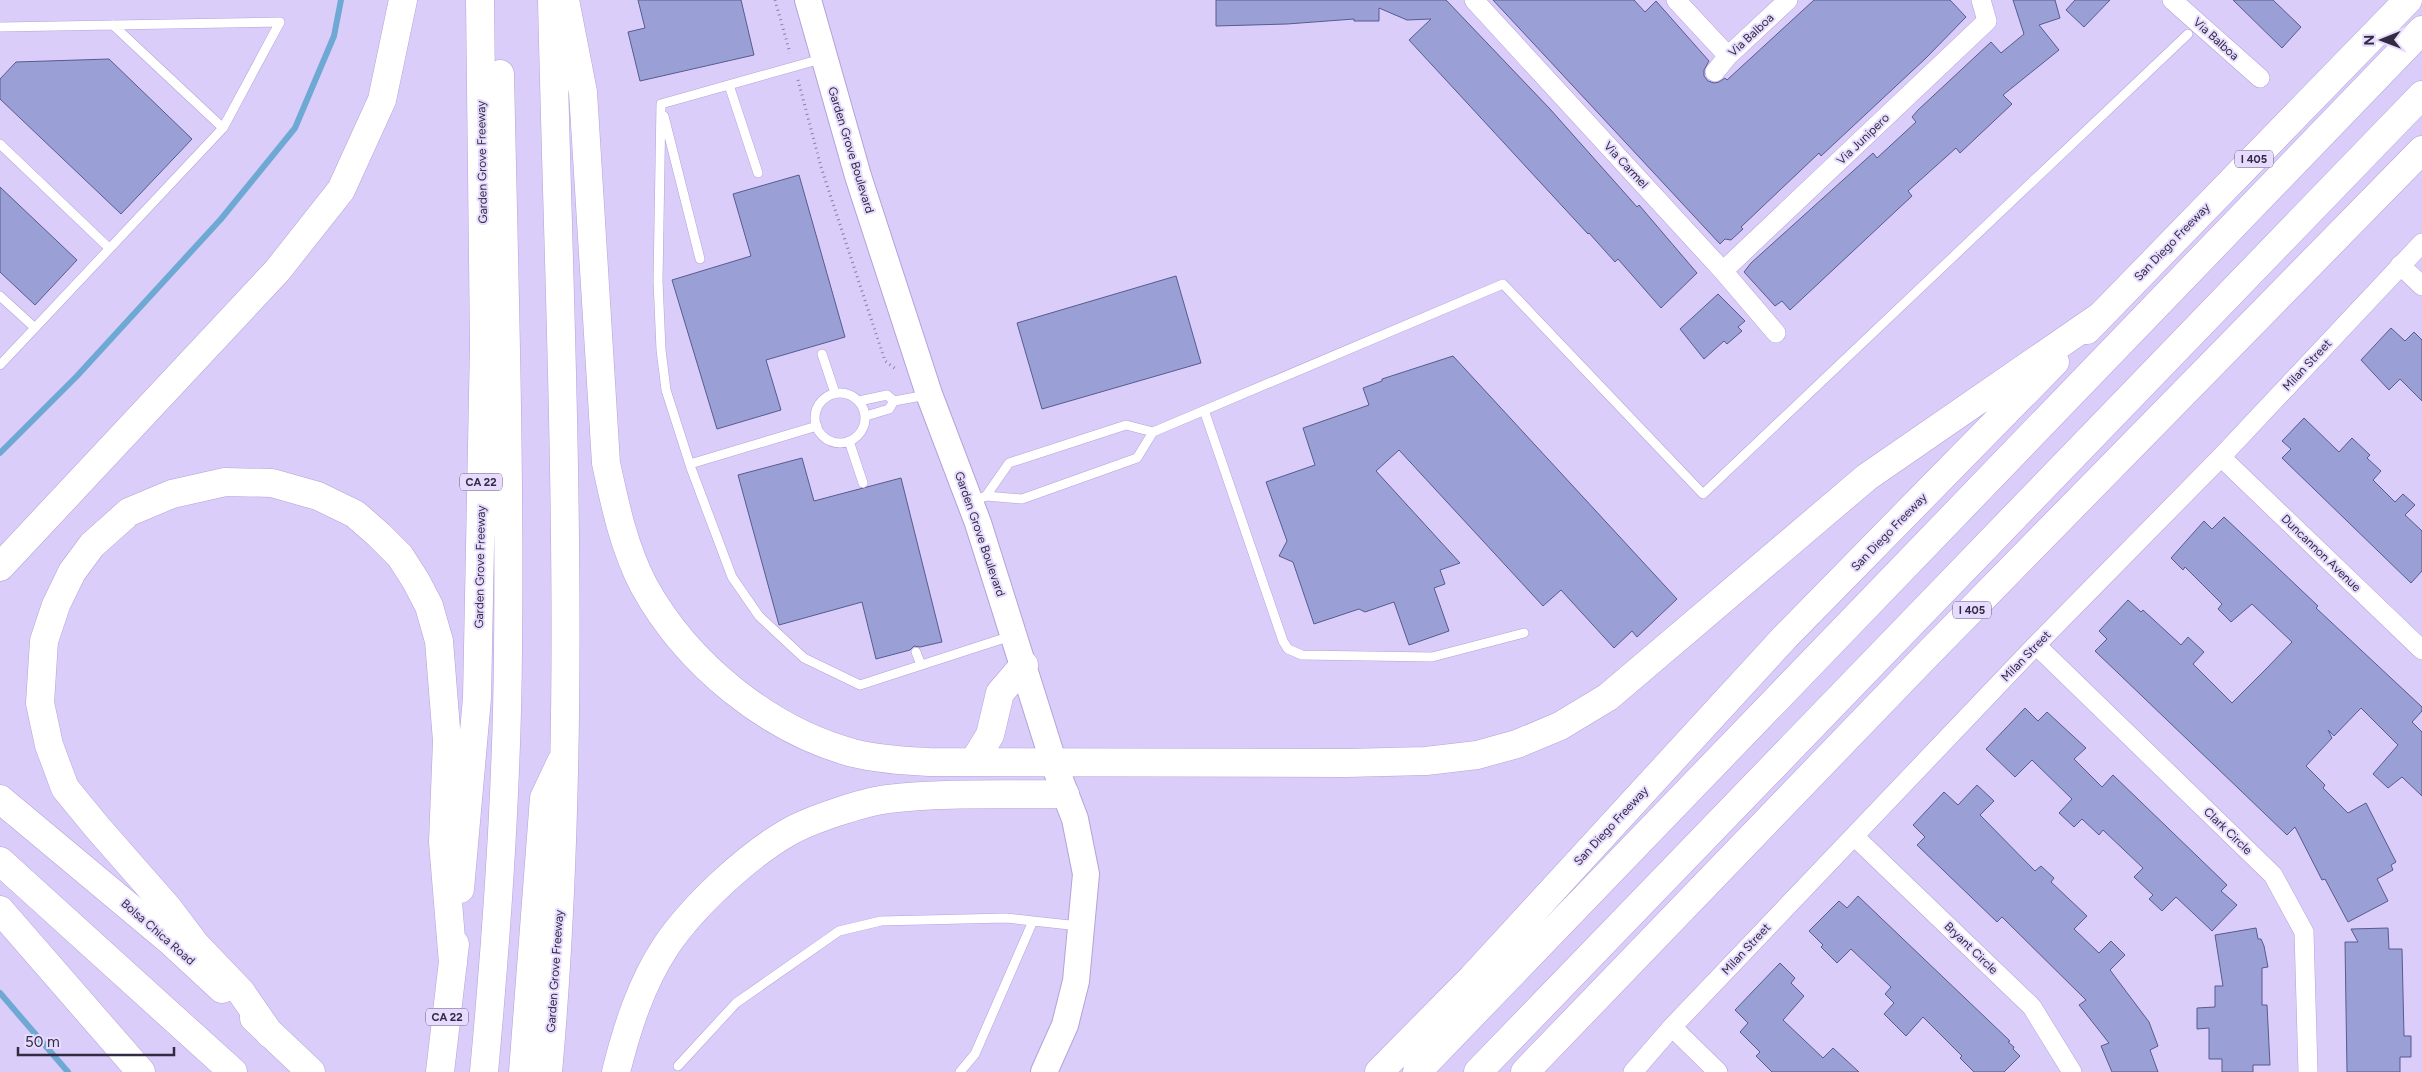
<svg xmlns="http://www.w3.org/2000/svg" width="2422" height="1072" font-family="Figtree,sans-serif">
  <rect width="100%" height="100%" fill="#dbcdfa"/>
  <g fill="none" stroke-linecap="round" stroke-linejoin="round">
    <path stroke="#6da9d2" stroke-width="6" d="M0 453 77 376 221 219 295 128 334 36 341 0
      M0 993 68 1072"/>
  </g>
  <path fill="#9aa0d6" stroke="#575b8d" d="M638 0H741L754 55 640 81 628 32 645 28Z
    M1216 0H1446L1550 109 1630 199 1637 207 1639 205 1697 273 1661 308 1618 259 1615 262 1589 233 1588 234 1409 40 1431 19 1407 20 1379 8V21H1354V19L1287 24 1216 26Z
    M1493 0H1634L1645 12 1656 1 1709 61 1704 70V76L1708 81 1714 83 1719 82 1725 78 1727 80 1814 0H1950L1966 17 1926 58 1821 156 1819 153 1741 227 1743 229 1731 240 1725 239 1720 244Z
    M2013 0H2055L2060 18 2039 25 2059 50 2003 95 2012 104 1960 153 1956 148 1908 191 1912 196 1790 310 1782 301 1775 306 1744 272 1751 263 1873 153 1877 158 1916 122 1912 117 1918 110 1991 42 2001 53 2024 34Z
    M2075 0H2110L2084 27 2066 10Z
    M2233 0H2273L2301 27 2282 48Z
    M109 59 192 139 121 214 0 99V79L16 62Z
    M799 175 845 337 766 360 781 410 717 429 672 280 751 256 733 194Z
    M0 187 77 260 35 305 0 272Z
    M1176 276 1201 363 1042 409 1017 323Z
    M1718 294 1745 321 1738 327 1742 331 1727 344 1724 341 1704 359 1680 329Z
    M2391 328 2405 341 2414 332 2422 340V401L2400 379 2389 390 2361 360Z
    M1453 356 1677 599 1637 637 1632 631 1614 648 1561 590 1543 606 1399 450 1376 471 1460 563 1440 570 1445 584 1434 588 1449 631 1409 645 1394 602 1365 612 1359 609 1314 624 1293 562 1279 556 1287 541 1266 482 1315 465 1303 428 1369 405 1363 388 1382 381V379Z
    M2304 418 2339 452 2352 438 2370 455 2367 458 2381 471 2373 480 2395 502 2403 494 2415 505 2405 515 2422 531V571L2411 583 2282 458 2291 449 2282 441Z
    M802 458 814 501 901 478 942 642 920 647 914 646 910 650 876 659 862 602 779 625 738 475Z
    M2224 517 2318 606 2316 608 2422 707V711L2412 722 2422 732V796L2402 777 2388 788 2373 774 2398 745 2361 708 2334 736 2328 730 2332 738 2306 766 2325 785 2323 788 2348 813 2366 803 2396 862 2391 865 2393 870 2377 879 2388 901 2348 922 2325 879 2322 880 2295 827 2287 835 2095 651 2107 639 2099 631 2128 600 2141 612 2143 610 2181 645 2188 637 2204 652 2193 664 2232 703 2266 669 2292 642 2252 604 2231 622 2218 609 2222 604 2185 567 2183 570 2171 558 2204 521 2212 529Z
    M2025 708 2038 721 2047 712 2086 748 2074 759 2102 787 2113 775 2227 885 2221 891 2237 905 2212 931 2176 897 2162 911 2149 899 2153 895 2134 877 2143 868 2103 830 2099 835 2082 819 2074 827 2059 813 2072 799 2032 760 2015 777 1986 749Z
    M1977 785 1994 801 1980 815 2035 871 2041 866 2054 878 2051 882 2087 916 2074 929 2099 953 2111 941 2125 955 2110 970 2149 1022 2158 1046 2150 1050 2158 1072H2112L2101 1046 2109 1043 2079 1005 2086 1000 2002 917 1997 922 1917 845 1925 837 1913 825 1944 792 1958 805Z
    M1858 896 2010 1041 2008 1042 2014 1047 2013 1049 2020 1056 2004 1072H1974L1960 1058 1962 1056 1923 1017 1906 1036 1884 1014 1894 1003 1885 994 1891 987 1851 949 1837 963 1821 947 1823 945 1809 931 1839 901 1847 908Z
    M2256 928 2258 939H2261L2264 946 2268 967 2262 968V1005H2267L2270 1065H2253V1072H2222V1059H2209V1028L2197 1029V1008L2215 1007V986H2223L2215 935Z
    M2388 928 2389 949H2402L2404 1036H2411V1057H2400V1072H2347L2345 942H2358L2351 929Z
    M1780 963 1795 978 1791 983 1804 996 1783 1020 1823 1058 1833 1048 1859 1072H1772L1756 1056 1760 1052 1740 1032 1748 1023 1735 1010Z"/>
  <g fill="none" stroke-linecap="round" stroke-linejoin="round">
    <defs>
      <path id="lane" d="M113 25 223 128
        M0 27 280 22 223 128 0 365
        M821 59 661 104 658 281 661 350 666 390 691 468 732 577 759 616 804 658 860 685 1011 636
        M729 85 758 173
        M664 116 700 259
        M0 144 109 248
        M0 296 35 328
        M822 354 835 393
        M815 418a25 25 0 1 1 50 0a25 25 0 1 1-50 0Z
        M859 401 887 395 894 401 927 395
        M1204 410 1283 641 1288 649 1302 655 1432 657 1524 633
        M866 416 889 409 894 401
        M849 441 863 483
        M690 464 817 426
        M986 496 1009 463 1126 425 1153 432
        M973 501 986 496 1022 499 1137 458 1153 432 1503 284 1703 494 2188 34
        M916 652 921 665
        M678 1066 736 1003 839 931 881 921 1006 918 1033 921
        M960 1072 975 1054 1033 921 1079 926"/>
      <path id="street" d="M1474 0 1723 271 1776 333
        M1676 0 1728 56
        M2172 0 2260 78
        M1715 72 1728 56 1788 0
        M2400 265 2422 286
        M1723 271 1987 21 1981 0
        M2221 457 2422 650
        M2036 645 2273 875 2304 932 2308 1072
        M1854 836 2032 1007 2072 1072
        M1672 1027 1718 1072
        M1633 1072 1672 1027 2036 645 2221 457 2422 243"/>
      <path id="secondary" d="M808 0 858 176 929 394 978 523 1054 764 1075 819 1086 874 1076 981 1065 1025 1044 1072"/>
      <path id="primary" d="M0 799 169 940 222 989
        M0 861 233 1072
        M254 1018 311 1072"/>
      <path id="highway" d="M565 0 583 92 606 463C615 505 624 548 644 586 687 664 768 730 853 753 878 759 903 761 929 762L1346 763 1426 761 1477 755 1517 744 1560 726 1608 697 1867 477 2099 317
        M2087 330 2408 0
        M0 567 277 271 341 190 382 100 403 0
        M974 761 990 735 1000 693 1024 665
        M460 889 477 698 484 345 480 0
        M0 910 141 1072
        M270 1034 241 992 196 945 168 908 97 827 65 788 49 745 40 703 44 641 56 605 72 572 92 545 129 512 172 494 225 482 272 483 318 496 355 514 379 535 400 556 416 581 429 606 439 641 447 741 443 842 453 963
        M440 1072 455 944
        M484 1072C497 932 507 792 508 651 510 459 504 266 500 74
        M523 1072 544 798 561 762
        M548 1072C580 716 560 357 552 0
        M616 1072C627 1028 641 984 666 946 693 906 746 857 787 833 809 820 863 802 888 799 946 792 1006 795 1065 794
        M1379 1072 1472 978 1785 637 2055 362
        M1417 1072 2422 30
        M1478 1072 2422 95
        M1525 1072 1922 660 2422 150"/>
    </defs>
    <use href="#lane" stroke="#b4a2d8" stroke-width="10"/>
    <use href="#street" stroke="#b4a2d8" stroke-width="20"/>
    <use href="#secondary" stroke="#b4a2d8" stroke-width="28"/>
    <use href="#primary" stroke="#b4a2d8" stroke-width="29"/>
    <use href="#highway" stroke="#b4a2d8" stroke-width="29"/>
    <path stroke="#887ea0" stroke-width="3" stroke-dasharray="1 4" stroke-linecap="butt" d="M775 0 790 53
      M798 80 821 167 885 361 897 370"/>
    <use href="#lane" stroke="#fff" stroke-width="9"/>
    <use href="#street" stroke="#fff" stroke-width="19"/>
    <use href="#secondary" stroke="#fff" stroke-width="26"/>
    <use href="#primary" stroke="#fff" stroke-width="28"/>
    <use href="#highway" stroke="#fff" stroke-width="28"/>
  </g>
  <g text-anchor="middle" dominant-baseline="central" stroke-width="4" stroke-linejoin="round" paint-order="stroke">
    <g fill="#e7dcff" stroke="#68607a" stroke-width="1">
      <rect x="2235" y="150.5" width="38" height="17" rx="4"/>
      <rect x="460" y="473.5" width="42" height="17" rx="4"/>
      <rect x="1953" y="601.5" width="38" height="17" rx="4"/>
      <rect x="426" y="1008.5" width="42" height="17" rx="4"/>
    </g>
    <g font-size="11" font-weight="bold" fill="#322b41">
      <text x="2254" y="159">I 405</text>
      <text x="481" y="482">CA 22</text>
      <text x="1972" y="610">I 405</text>
      <text x="447" y="1017">CA 22</text>
    </g>
    <g font-size="12" fill="#322b41" stroke="#e7dcff">
      <text transform="translate(1751 35) rotate(-43)">Via Balboa</text>
      <text transform="translate(2216 39) rotate(42)">Via Balboa</text>
      <text transform="translate(1863 139) rotate(-44)">Via Junipero</text>
      <text transform="translate(851 150) rotate(73)">Garden Grove Boulevard</text>
      <text transform="translate(482 162) rotate(-91)">Garden Grove Freeway</text>
      <text transform="translate(1626 165) rotate(47)">Via Carmel</text>
      <text transform="translate(2172 242) rotate(-46)">San Diego Freeway</text>
      <text transform="translate(2307 365) rotate(-47)">Milan Street</text>
      <text transform="translate(1889 532) rotate(-46)">San Diego Freeway</text>
      <text transform="translate(980 534) rotate(71)">Garden Grove Boulevard</text>
      <text transform="translate(2321 553) rotate(44)">Duncannon Avenue</text>
      <text transform="translate(480 567) rotate(-89)">Garden Grove Freeway</text>
      <text transform="translate(2026 656) rotate(-46)">Milan Street</text>
      <text transform="translate(1611 826) rotate(-47)">San Diego Freeway</text>
      <text transform="translate(2228 831) rotate(44)">Clark Circle</text>
      <text transform="translate(158 932) rotate(41)">Bolsa Chica Road</text>
      <text transform="translate(1971 948) rotate(44)">Bryant Circle</text>
      <text transform="translate(1746 949) rotate(-47)">Milan Street</text>
      <text transform="translate(555 971) rotate(-86)">Garden Grove Freeway</text>
    </g>
  </g>
  <g transform="translate(2382 40) rotate(269)" stroke="#e7dcff" stroke-width="4" paint-order="stroke">
  <path d="M0-4L9 19L0 12L-9 19Z" fill="#322b41"/>
  <text y="-8" font-size="14" font-weight="bold" text-anchor="middle" fill="#322b41">N</text>
  </g>
  <path d="M18 1047v8h156v-8" fill="none" stroke="#322b41" stroke-width="2.5"/>
  <text x="25" y="1047" font-size="15" fill="#322b41" stroke="#e7dcff" stroke-width="4" paint-order="stroke">50 m</text>
</svg>
